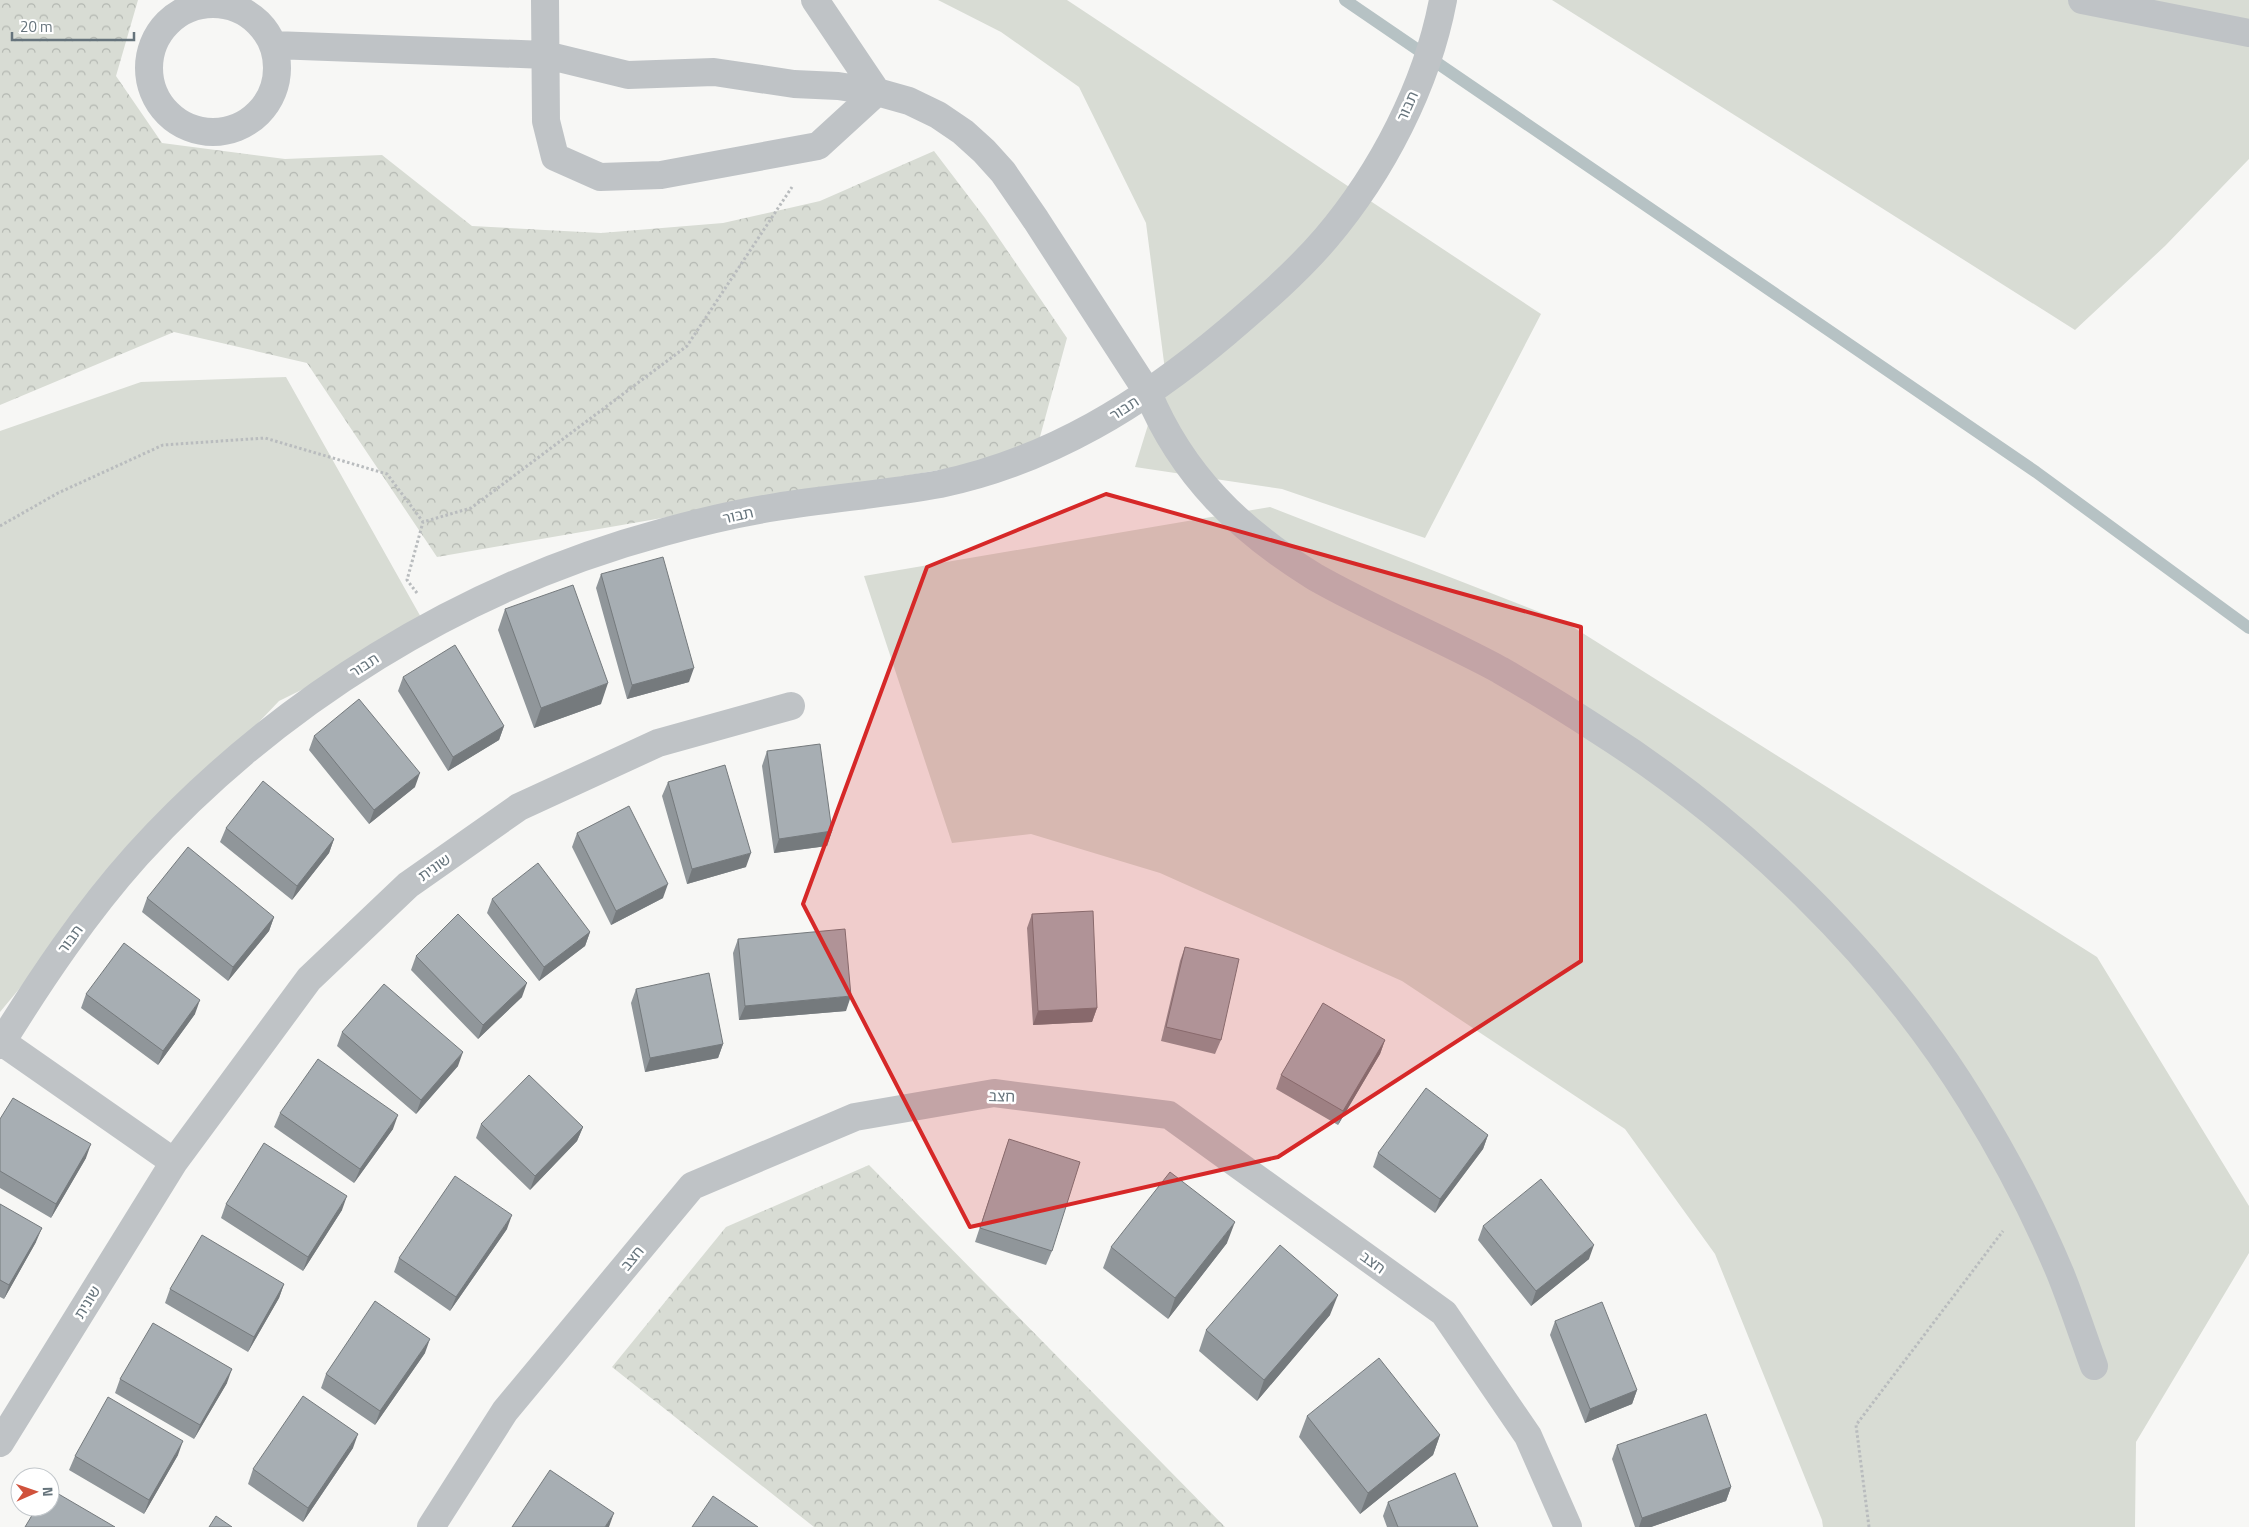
<svg xmlns="http://www.w3.org/2000/svg" width="2249" height="1527" font-family="'Titillium Web','Noto Sans Hebrew',sans-serif">
  <defs>
    <pattern id="forest-crowns" width="20" height="18" patternUnits="userSpaceOnUse" patternTransform="scale(1.25)"><rect width="20" height="18" fill="#d8dcd4"/><path d="M2 6a3 3 0 1 1 6 0M12 15a3 3 0 1 1 6 0" fill="none" stroke="#b3b7b1"/></pattern>
  </defs>
  <rect width="100%" height="100%" fill="#f7f7f5"/>
  <path fill="#d8dcd4" d="M938 0H1067L1541 314 1425 538 1282 489 1135 467 1165 370 1146 223 1079 87 1001 32Z
    M1552 0H2249V159L2165 246 2075 330Z
    M286 377 427 628 279 701 112 877 0 1012V431L141 382Z
    M1270 507 1565 622 2097 957 2249 1206V1253L2136 1442 2135 1527H1823L1822 1520 1715 1254 1625 1129 1402 981 1160 873 1031 834 952 843 864 576Z"/>
  <path fill="url(#forest-crowns)" d="M0 0H138L116 76 162 143 285 159 382 155 472 226 601 233 723 223 820 201 934 151 985 218 1067 338 1032 466 945 469 437 557 307 363 174 332 0 405Z
    M869 1165 1225 1527H814L612 1367 726 1227Z"/>
  <g fill="none" stroke-linecap="round" stroke-linejoin="round">
    <path stroke="#b6c2c4" stroke-width="12" d="M1345 0 2036 472 2249 628"/>
    <path stroke="#b9bcbe" stroke-width="3" stroke-dasharray="2.5 2.5" stroke-linecap="butt" d="M0 526 58 493 163 445 265 438 387 474 423 522 471 508 687 346 792 187
      M417 593 407 580 423 522
      M1869 1527 1856 1425 2003 1231"/>
    <path stroke="#bfc3c6" stroke-width="28" d="M545 0 546 121 555 157 600 177 661 175 818 146 877 92 815 0
      M2082 0 2249 33
      M149 68a64 64 0 1 1 128 0a64 64 0 1 1-128 0Z
      M274 45 546 55 628 75 714 72 794 84 838 86 877 92 909 101 938 115 963 132 984 151 1003 172 1036 220 1148 393C1182 475 1240 531 1315 577 1375 611 1439 637 1500 670 1533 689 1566 709 1598 730 1743 822 1881 955 1971 1101 2005 1156 2036 1215 2061 1275 2073 1305 2083 1336 2094 1366
      M2 1042 174 1162
      M0 1045C41 979 85 913 137 855 277 701 463 586 664 532 700 522 738 513 776 507 831 498 886 494 940 484 1050 461 1143 403 1227 332 1262 302 1296 273 1326 238 1382 172 1427 85 1443 0
      M0 1443 174 1162 309 979 408 885 519 807 658 743 791 706
      M431 1527 505 1411 692 1186 855 1117 994 1093 1169 1115 1444 1313 1528 1436 1568 1527"/>
  </g>
  <path fill="#90969a" d="M601 574 689 682 627 699 596 588Z
    M505 609 601 704 534 728 498 630Z
    M403 677 504 726 499 740 448 771 398 691Z
    M314 736 415 787 369 824 309 750Z
    M767 751 832 831 827 846 774 853 762 766Z
    M668 782 746 867 687 884 662 796Z
    M226 828 334 839 329 853 292 900 220 842Z
    M577 833 663 898 611 925 572 847Z
    M147 898 274 917 269 931 228 981 142 912Z
    M492 899 590 932 585 946 539 981 487 913Z
    M1032 914 1097 1008 1092 1022 1033 1025 1027 928Z
    M738 939 846 1011 739 1020 733 953Z
    M1185 947 1221 1040 1215 1054 1161 1041 1180 961Z
    M416 956 522 997 478 1039 411 970Z
    M636 989 723 1044 718 1058 645 1072 631 1003Z
    M86 994 195 1014 158 1065 81 1008Z
    M342 1032 458 1066 416 1114 337 1046Z
    M1385 1040 1380 1054 1338 1125 1276 1089 1281 1075Z
    M280 1113 393 1129 354 1183 274 1127Z
    M0 1119 86 1158 51 1218 0 1188Z
    M481 1124 583 1127 577 1141 530 1190 476 1138Z
    M1488 1135 1483 1149 1435 1213 1373 1167 1378 1153Z
    M1009 1139 1052 1251 1046 1265 975 1242Z
    M0 1204 36 1242 4 1299 0 1297Z
    M226 1204 342 1210 303 1271 221 1218Z
    M1483 1226 1589 1259 1531 1306 1478 1240Z
    M507 1229 450 1311 394 1272 399 1258Z
    M1227 1243 1168 1319 1103 1268 1111 1247Z
    M284 1284 279 1298 248 1352 165 1303 170 1289Z
    M1330 1315 1257 1401 1199 1351 1206 1330Z
    M1555 1321 1637 1390 1632 1404 1585 1423 1550 1335Z
    M425 1353 375 1425 321 1388 326 1374Z
    M120 1379 227 1383 194 1439 115 1393Z
    M1307 1416 1440 1435 1433 1455 1360 1514 1299 1437Z
    M1617 1445 1731 1487 1726 1501 1651 1527H1635L1612 1459Z
    M353 1448 303 1522 248 1484 253 1469Z
    M178 1455 144 1514 69 1470 75 1456Z
    M1388 1502 1478 1527H1387L1383 1516Z"/>
  <path fill="#757a7d" d="M694 668 689 682 627 699 632 685Z
    M608 683 601 704 534 728 541 708Z
    M504 726 499 740 448 771 453 757Z
    M420 773 415 787 369 824 374 810Z
    M832 831 827 846 774 853 779 839Z
    M334 839 329 853 292 900 297 886Z
    M751 853 746 867 687 884 692 869Z
    M668 884 663 898 611 925 616 911Z
    M274 917 269 931 228 981 233 967Z
    M590 932 585 946 539 981 544 967Z
    M527 983 522 997 478 1039 483 1025Z
    M851 996 846 1011 739 1020 745 1006Z
    M200 1000 195 1014 158 1065 163 1051Z
    M1097 1008 1092 1022 1033 1025 1038 1011Z
    M1385 1040 1380 1054 1338 1125 1343 1111Z
    M723 1044 718 1058 645 1072 650 1058Z
    M463 1052 458 1066 416 1114 421 1100Z
    M398 1115 393 1129 354 1183 360 1169Z
    M583 1127 577 1141 530 1190 535 1176Z
    M1488 1135 1483 1149 1435 1213 1440 1199Z
    M91 1144 86 1158 51 1218 56 1204Z
    M347 1196 342 1210 303 1271 308 1257Z
    M512 1215 507 1229 450 1311 456 1297Z
    M1235 1222 1227 1243 1168 1319 1175 1298Z
    M42 1228 36 1242 4 1299 9 1285Z
    M1594 1245 1589 1259 1531 1306 1536 1291Z
    M284 1284 279 1298 248 1352 254 1337Z
    M1338 1295 1330 1315 1257 1401 1264 1380Z
    M430 1339 425 1353 375 1425 380 1411Z
    M232 1369 227 1383 194 1439 200 1425Z
    M1637 1390 1632 1404 1585 1423 1590 1409Z
    M358 1434 353 1448 303 1522 308 1508Z
    M1440 1435 1433 1455 1360 1514 1368 1493Z
    M183 1441 178 1455 144 1514 149 1500Z
    M1731 1487 1726 1501 1651 1527H1639L1642 1518Z
    M614 1513 609 1527H605Z"/>
  <path fill="#a7aeb3" stroke="#757a7d" d="M663 557 694 668 632 685 601 574Z
    M573 585 608 683 541 708 505 609Z
    M455 645 504 726 453 757 403 677Z
    M359 699 420 773 374 810 314 736Z
    M820 744 832 831 779 839 767 751Z
    M725 765 751 853 692 869 668 782Z
    M263 781 334 839 297 886 226 828Z
    M629 806 668 884 616 911 577 833Z
    M188 847 274 917 233 967 147 898Z
    M538 863 590 932 544 967 492 899Z
    M1093 911 1097 1008 1038 1011 1032 914Z
    M458 914 527 983 483 1025 416 956Z
    M845 929 851 996 745 1006 738 939Z
    M124 943 200 1000 163 1051 86 994Z
    M1185 947 1239 959 1221 1040 1166 1027Z
    M709 973 723 1044 650 1058 636 989Z
    M384 984 463 1052 421 1100 342 1032Z
    M1323 1003 1385 1040 1343 1111 1281 1075Z
    M318 1059 398 1115 360 1169 280 1113Z
    M529 1075 583 1127 535 1176 481 1124Z
    M1426 1088 1488 1135 1440 1199 1378 1153Z
    M13 1098 91 1144 56 1204 0 1171V1119Z
    M1009 1139 1080 1162 1052 1251 980 1228Z
    M264 1143 347 1196 308 1257 226 1204Z
    M1170 1172 1235 1222 1175 1298 1111 1247Z
    M455 1176 512 1215 456 1297 399 1258Z
    M1541 1179 1594 1245 1536 1291 1483 1226Z
    M0 1204 42 1228 9 1285 0 1280Z
    M202 1235 284 1284 254 1337 170 1289Z
    M1280 1245 1338 1295 1264 1380 1206 1330Z
    M375 1301 430 1339 380 1411 326 1374Z
    M1602 1302 1637 1390 1590 1409 1555 1321Z
    M153 1323 232 1369 200 1425 120 1379Z
    M1379 1358 1440 1435 1368 1493 1307 1416Z
    M303 1396 358 1434 308 1508 253 1469Z
    M108 1397 183 1441 149 1500 75 1456Z
    M1706 1414 1731 1487 1642 1518 1617 1445Z
    M550 1470 614 1513 605 1527H512Z
    M1455 1473 1478 1527H1398L1388 1502Z
    M50 1489 115 1527H25L37 1507H50Z
    M713 1496 758 1527H692Z
    M216 1516 232 1527H209Z"/>
  <path fill="#d62828" fill-opacity="0.2" stroke="#d62828" stroke-width="4" stroke-linejoin="round" d="M1106 494 1581 627V961L1278 1157 970 1227 803 904 927 567Z"/>
  <g text-anchor="middle" dominant-baseline="central" stroke-width="5" stroke-linejoin="round" paint-order="stroke">
    <g font-size="15" fill="#66747c" stroke="#fff">
      <text transform="translate(1407 106) rotate(-66)">תבור</text>
      <text transform="translate(1124 408) rotate(-33)">תבור</text>
      <text transform="translate(738 515) rotate(-13)">תבור</text>
      <text transform="translate(364 665) rotate(-33)">תבור</text>
      <text transform="translate(434 867) rotate(-35)">שונית</text>
      <text transform="translate(70 939) rotate(-54)">תבור</text>
      <text transform="translate(1002 1096) rotate(2)">חצב</text>
      <text transform="translate(632 1258) rotate(-50)">חצב</text>
      <text transform="translate(1373 1262) rotate(36)">חצב</text>
      <text transform="translate(87 1302) rotate(-58)">שונית</text>
    </g>
  </g>
  <g transform="translate(35 1492) rotate(88)"><circle r="24" fill="#ffffff" stroke="#c2c7cb"/>
  <path d="M0-4L9 19L0 12L-9 19Z" fill="#d0523c"/>
  <text y="-8" font-size="14" font-weight="bold" text-anchor="middle" fill="#66747c">N</text>
  </g>
  <path d="M12 32v8h122v-8" fill="none" stroke="#66747c" stroke-width="2.5"/>
  <text x="20" y="32" font-size="15" fill="#66747c" stroke="#ffffff" stroke-width="4" paint-order="stroke">20 m</text>
</svg>
